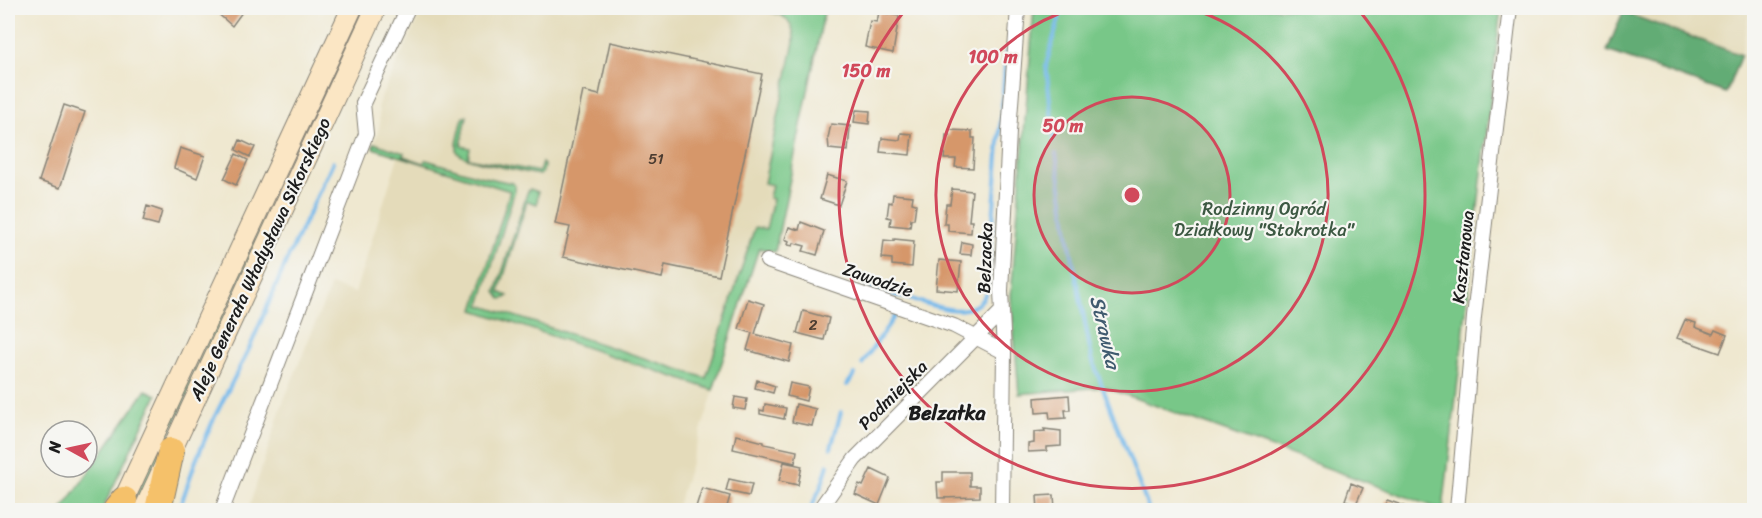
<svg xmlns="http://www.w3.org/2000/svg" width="1762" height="518" font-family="Sriracha,sans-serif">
  <rect width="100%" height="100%" fill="#f6f6f2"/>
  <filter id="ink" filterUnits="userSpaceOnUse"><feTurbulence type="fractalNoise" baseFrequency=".0167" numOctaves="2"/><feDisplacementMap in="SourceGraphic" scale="12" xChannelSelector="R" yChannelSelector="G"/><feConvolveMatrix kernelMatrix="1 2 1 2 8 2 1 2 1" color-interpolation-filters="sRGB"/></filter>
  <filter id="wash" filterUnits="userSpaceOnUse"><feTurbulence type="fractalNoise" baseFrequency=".008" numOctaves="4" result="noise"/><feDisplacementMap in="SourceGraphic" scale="24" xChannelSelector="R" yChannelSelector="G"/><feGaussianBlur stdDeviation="1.35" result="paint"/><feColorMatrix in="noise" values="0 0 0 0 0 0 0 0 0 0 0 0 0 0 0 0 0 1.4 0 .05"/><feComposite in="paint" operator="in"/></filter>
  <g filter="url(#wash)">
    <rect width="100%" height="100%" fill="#efe8d0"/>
    <path fill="#e4dbba" d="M423 8H825L775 252 759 248 676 510H248L282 405 331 285 355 293 398 157 373 148 380 124 378 104Z
      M1610 8H1750L1741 55Z"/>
    <path fill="#78c788" stroke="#4a7252" stroke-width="1.5" d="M361 8H367L135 510H129Z
      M751 8H825L775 252 759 248 713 390 474 310 510 191 373 148 374 143 404 153 403 156 424 163 426 160 479 176 512 183 515 186V190L480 305 706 378 755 227 766 229 773 199 769 198 772 185 764 183 794 42C795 13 774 12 751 8Z
      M1034 8H1501L1443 510 1104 387 1019 394 1011 296Z
      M467 116 461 146 470 148 468 158 539 172 542 163 544 165 543 172 540 175C527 172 463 161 458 153 454 146 461 128 462 121L464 117Z
      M530 189 538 192 537 204 527 201 499 292 508 296 506 298 501 299 496 292 527 193Z
      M146 390 157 395 102 510H62Z"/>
    <path fill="#62ac74" stroke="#3f6448" stroke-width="1.5" d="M1623 12 1741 55 1726 93 1607 51Z"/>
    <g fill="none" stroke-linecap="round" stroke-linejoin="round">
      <path stroke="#75b9eb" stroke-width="4" d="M1054 139 1046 65 1062 8
        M1056 154 1069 240 1092 359 1149 510
        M865 286C881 291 898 296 914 300 939 308 981 323 988 285L1006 52
        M862 364 898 311
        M847 385 855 374
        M831 448 841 412
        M179 510 196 460 215 416 250 347 287 260 333 162
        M810 510 821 487 828 465"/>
    </g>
    <g id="blocks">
      <path fill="#d6976b" d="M215 8H245L232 26 214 10Z
        M879 12 899 16 893 53 865 47 870 21 877 22Z
        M610 42 762 74 719 276 665 265 662 278 563 257 570 227 555 224 583 91 599 95Z
        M64 105 85 112 60 188 39 181Z
        M856 110 870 111 869 124 854 122Z
        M831 124 850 126 848 151 829 149 828 138Z
        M949 130 972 131V138H975L973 168 955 167 956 159H944L946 135 949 136Z
        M901 133 912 134 910 155 880 152 882 138 900 140Z
        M240 140 255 147 250 157 236 150Z
        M180 148 205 156 197 178 174 168Z
        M236 154 248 160 236 185 224 179Z
        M827 175 847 181 839 205 820 199Z
        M952 189 972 191 969 221H972L971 233 948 231V224H944L946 204H950Z
        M893 194 913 196 912 203 916 204 914 219H911L910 227 890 225 891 218 887 217 889 202 892 203Z
        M147 206 162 211 158 225 143 221Z
        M801 222 824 231 817 255 803 251 805 246 794 243 793 246 788 245 789 241 785 239 789 227 799 230Z
        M894 239 914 241 912 267 892 265V259L882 258 884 240 894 241Z
        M962 242 972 244 971 255 960 254Z
        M939 260 961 262 958 291 936 289Z
        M748 299 764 304 755 334 793 345 789 362 747 350 752 333 739 329Z
        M803 311 829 318 824 340 797 333Z
        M1685 320 1696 323 1695 327 1713 334 1715 330 1727 335 1720 353 1677 338Z
        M757 380 775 386 773 393 755 388Z
        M790 383 809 387 806 401 787 396Z
        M1069 395 1070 410H1065L1066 418 1050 419 1049 412 1036 413 1035 398Z
        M735 397 747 399 745 410 733 408Z
        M765 404 786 408 784 419 760 414V410L764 411Z
        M796 404 816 409 812 426 792 422Z
        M1044 429 1061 431V446L1047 447V451L1028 452V444L1034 443V432L1045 431Z
        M736 435 764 442V444L797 451 795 463 733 449Z
        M784 462 802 466 798 485 779 481Z
        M871 469 890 478 879 505 855 494 859 484 863 486Z
        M943 472H970V486H980V497L938 498 937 482H943Z
        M729 479 752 484 749 496 726 491Z
        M1351 483 1363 488 1356 504 1345 500Z
        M702 488 730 496 726 510H695Z
        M1054 495 1055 510H1038L1037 496Z
        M1387 500 1407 507 1405 510H1383Z"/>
    </g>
  </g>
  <g filter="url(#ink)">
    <use href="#blocks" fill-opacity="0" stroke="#868276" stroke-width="1.5"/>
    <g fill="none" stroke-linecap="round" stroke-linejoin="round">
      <defs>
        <path id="minor" d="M767 261 954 326 1004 352
          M222 510 366 134 363 103 408 8
          M819 510 855 459 1001 312
          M1002 510 1004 352 1001 291 1009 132 1018 8
          M1457 510 1474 317 1510 8"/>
        <path id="secondary" d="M119 510 352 8
          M144 510 376 8"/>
        <path id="motorway" d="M116 510 124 500
          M158 510 171 451"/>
      </defs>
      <use href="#minor" stroke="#868276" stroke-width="16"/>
      <use href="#secondary" stroke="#868276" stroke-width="22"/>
      <use href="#motorway" stroke="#868276" stroke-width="28"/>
      <use href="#minor" stroke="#fff" stroke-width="14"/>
      <use href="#secondary" stroke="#fbe6c4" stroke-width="20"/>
      <use href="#motorway" stroke="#f5c16b" stroke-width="26"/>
    </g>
  </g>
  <circle cx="1132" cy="195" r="98" fill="#d1495b" fill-opacity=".12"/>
  <g fill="none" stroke="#d1495b" stroke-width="3">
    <circle cx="1132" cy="195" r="98"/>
    <path d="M1189 8A196 196 0 1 1 1075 8"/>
    <path d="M1358 9A293 293 0 1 1 906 9"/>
  </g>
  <g text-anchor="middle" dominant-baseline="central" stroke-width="4.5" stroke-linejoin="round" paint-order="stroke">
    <g font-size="15" fill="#4a3b30">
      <text x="656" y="159">51</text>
      <text x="813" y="325">2</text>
    </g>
    <g font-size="18" fill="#3c5842" stroke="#f6f6f2">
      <text x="1264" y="209">Rodzinny Ogród<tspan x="1264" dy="21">Działkowy "Stokrotka"</tspan></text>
    </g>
    <g font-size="18" fill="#1c1c1c" stroke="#f6f6f2">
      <text transform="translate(1463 257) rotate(-84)">Kasztanowa</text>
      <text transform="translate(985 258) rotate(-88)">Belzacka</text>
      <text transform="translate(260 259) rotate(-65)">Aleje Generała Władysława Sikorskiego</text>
      <text transform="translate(878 280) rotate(19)">Zawodzie</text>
      <text transform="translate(893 395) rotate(-45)">Podmiejska</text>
    </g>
    <g font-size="20" font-style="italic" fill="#405b6f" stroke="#f6f6f2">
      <text transform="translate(1105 332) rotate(77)">Strawka</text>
    </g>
    <g font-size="20" font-weight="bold" fill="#1c1c1c" stroke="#f6f6f2">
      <text x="947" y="413">Belzatka</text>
    </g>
  </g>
  <circle cx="1132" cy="195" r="9" fill="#d1495b" stroke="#f6f6f2" stroke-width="3"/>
  <g font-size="18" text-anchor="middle" font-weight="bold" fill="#d1495b" stroke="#f6f6f2" stroke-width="4.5" stroke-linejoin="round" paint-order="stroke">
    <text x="993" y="63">100 m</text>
    <text x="866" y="77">150 m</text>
    <text x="1063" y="132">50 m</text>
  </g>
  <rect width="1762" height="518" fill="none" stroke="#f6f6f2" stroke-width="30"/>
  <g transform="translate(69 449) rotate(278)"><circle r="28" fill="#f6f6f2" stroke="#9f9f9c" stroke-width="1.5"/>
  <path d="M0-4.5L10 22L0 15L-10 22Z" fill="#d1495b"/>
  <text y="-9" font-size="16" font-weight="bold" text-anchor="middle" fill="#1c1c1c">N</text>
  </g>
</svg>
